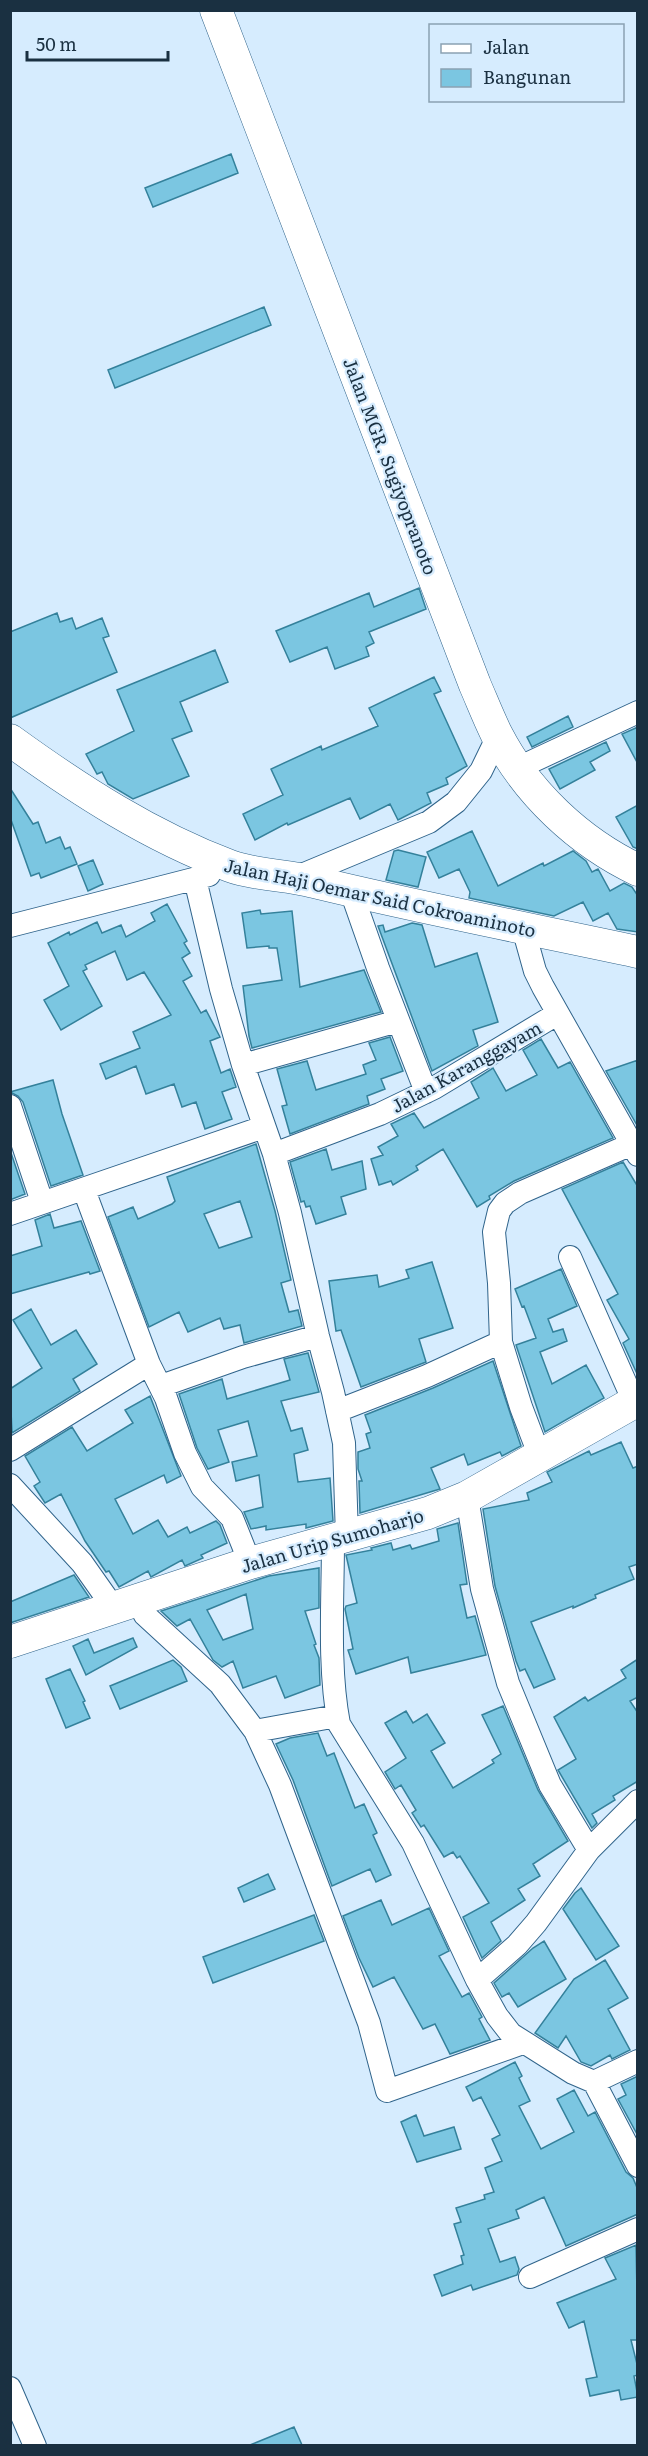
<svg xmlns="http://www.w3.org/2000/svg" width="648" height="2456" font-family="Literata,serif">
  <rect width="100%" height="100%" fill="#d6ecfe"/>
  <path fill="#7bc6e1" stroke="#34819b" stroke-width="1.5" fill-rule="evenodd" d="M231 154 238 173 153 207 145 188Z
    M264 307 271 325 115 388 108 370Z
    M419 588 426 609 369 632 374 643 366 647 369 656 335 669 327 647 290 662 276 631 369 593 374 607Z
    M57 613 60 622 72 618 76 629 102 618 109 636 103 638 117 672 10 718V632Z
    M215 650 228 682 180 702 192 731 172 739 189 776 133 799 108 784 102 772 97 774 86 754 134 731 117 690Z
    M434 677 441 691 434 694 467 766 446 778 448 784 427 793 431 803 398 820 390 804 360 819 350 798 288 825 287 823 255 840 243 814 283 795 271 769 321 746 322 750 378 726 369 708Z
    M568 716 573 727 532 747 527 737Z
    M638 727V764L622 734Z
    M606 742 610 751 590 762 595 770 560 789 549 769Z
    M10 788 33 824 38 822 46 843 60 837 65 849 70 847 77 864 41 878 39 873 31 876 10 817Z
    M638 805V849L633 847 616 817Z
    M472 831 498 886 543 863 544 866 573 851 586 861 592 872 598 869 610 891 624 883 632 887 638 896V932L617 929 608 913 593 921 583 902 554 916 469 898 470 892 459 869 439 878 427 852Z
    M398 850 426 857 418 887 386 880 394 851Z
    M93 860 103 884 88 891 78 866Z
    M167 904 187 941 184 943 190 953 182 958 192 976 183 981 201 1013 206 1010 220 1037 210 1041 221 1073 230 1069 236 1087 222 1092 232 1119 205 1129 196 1102 182 1107 174 1084 146 1094 136 1066 106 1079 100 1064 140 1048 133 1032 171 1015 144 972 127 980 115 951 85 965 87 969 83 971 102 1006 61 1030 44 1000 69 986 48 943 69 932 70 935 97 922 102 933 121 925 126 937 155 921 151 913Z
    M260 910 261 914 292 911 300 987 364 970 381 1012 252 1048 249 1036 243 986 282 980 277 948H269V946L247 948 242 913Z
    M412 923 422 925 435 967 477 953 498 1022 473 1030 478 1046 432 1071 378 926 383 925 385 932Z
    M390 1037 403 1071 381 1079 385 1089 367 1096 369 1104 290 1134 282 1106 287 1105 277 1069 307 1061 316 1090 366 1074 363 1065 376 1060 369 1043Z
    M541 1039 558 1068 570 1062 613 1138 514 1181 489 1196 490 1199 477 1207 443 1149 416 1166 418 1170 393 1185 391 1181 379 1185 371 1159 383 1155 378 1147 398 1136 391 1124 414 1113 424 1128 479 1098 471 1082 493 1068 506 1091 537 1075 523 1050Z
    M638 1060V1127L606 1071Z
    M53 1080 62 1114 83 1175 51 1186 23 1102 18 1096 10 1092Z
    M256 1144 275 1211 291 1280 281 1283 289 1312 298 1310 302 1326 244 1343 240 1325 224 1329 220 1318 188 1332 179 1312 149 1327 108 1217 133 1207 138 1219 172 1204 175 1201 167 1177ZM240 1201 252 1237 219 1248 204 1214Z
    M326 1149 332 1170 362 1161 366 1189 341 1197 346 1214 316 1224 310 1206 306 1207 304 1201 301 1202 290 1162Z
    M10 1150 25 1194 10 1200Z
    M623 1162 638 1187V1376L623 1343 629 1339 607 1300 618 1294 562 1189Z
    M50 1214 54 1228 81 1221 100 1271 90 1274 89 1272 10 1294V1256L42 1246 35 1220Z
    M432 1262 453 1328 419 1339 426 1362 361 1387 341 1330 336 1331 329 1281 377 1275 379 1287 409 1278 406 1270Z
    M561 1269 577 1306 548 1319 553 1332 563 1329 567 1341 540 1352 552 1384 586 1365 604 1398 545 1432 516 1345 536 1338 524 1306 522 1307 515 1289Z
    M31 1309 51 1345 76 1330 97 1364 73 1379 80 1391 12 1433 10 1389 42 1368 13 1320Z
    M308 1353 319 1392 281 1401 291 1431 302 1428 308 1450 294 1454 298 1482 330 1478 333 1521 306 1528V1524L266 1530V1526L251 1529 244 1512 263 1507 259 1475 236 1481 232 1462 257 1456 248 1421 218 1430 229 1462 208 1469 197 1448 179 1394 222 1379 227 1399 290 1380 284 1359Z
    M493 1361 521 1446 502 1456 500 1452 468 1465 464 1454 431 1468 440 1489 360 1513 359 1481H362L358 1469V1452L370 1448 366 1434 371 1432 365 1415 433 1388Z
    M150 1396 181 1476 167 1483 164 1475 115 1499 133 1534 158 1520 168 1537 187 1527 190 1533 216 1521 220 1525 227 1543 201 1555 203 1558 185 1566 182 1560 151 1577 148 1571 119 1587 109 1571 106 1572 85 1541 61 1494 45 1503 34 1486 40 1482 25 1456 72 1427 87 1451 133 1423 125 1410Z
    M621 1442 633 1468 638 1466V1564L629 1567 634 1579 595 1595 596 1598 573 1608V1606L531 1622 555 1679 534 1688 525 1669 520 1671 516 1661 495 1586 483 1509 529 1500 527 1493 552 1482 547 1472 589 1451 591 1455Z
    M458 1523 467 1584 460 1585 467 1618 475 1616 486 1655 411 1673 408 1657 356 1674 348 1650 353 1649 345 1609 346 1606 357 1603 346 1555 372 1550 371 1548 391 1543 393 1550 410 1545 412 1549 439 1541 437 1529Z
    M319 1568V1608L305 1611 316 1644 314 1645 319 1658 320 1685 285 1698 276 1676 243 1688 233 1661 222 1667 213 1660 190 1619 177 1626 161 1611 269 1576ZM246 1594 253 1629 223 1640 207 1610Z
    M74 1575 89 1597 10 1623V1602Z
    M133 1638 137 1647 86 1675 73 1646 88 1639 94 1653Z
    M638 1659V1697L630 1701 638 1713V1781L613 1796 615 1800 592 1814 597 1823 592 1828 558 1770 576 1759 554 1717 585 1697 588 1701 626 1678 621 1670Z
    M173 1660 181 1667 187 1681 120 1709 110 1686Z
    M70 1669 85 1701 83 1702 90 1718 66 1728 46 1679Z
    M503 1706 538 1790 568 1841 533 1864 540 1876 518 1889 525 1900 491 1922 501 1941 482 1958 463 1917 489 1903 460 1856 457 1858 453 1852 444 1857 424 1825 421 1827 412 1813 416 1810 401 1785 395 1789 385 1772 406 1758 385 1723 406 1711 413 1723 427 1714 445 1743 431 1751 453 1788 494 1763 492 1760 501 1754 482 1715Z
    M318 1733 327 1756 334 1753 355 1808 364 1804 377 1833 373 1835 391 1875 376 1882 370 1869 332 1886 293 1780 276 1744 290 1738Z
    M268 1874 275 1889 244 1902 238 1888Z
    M581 1888 619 1946 596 1960 563 1909 575 1893Z
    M381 1900 392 1925 429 1908 449 1951 439 1956 462 1997 469 1993 482 2017 479 2019 490 2040 450 2054 435 2024 423 2029 394 1977 373 1987 359 1958 343 1916Z
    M314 1915 324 1941 213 1983 203 1957Z
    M544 1941 566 1979 518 2007 509 1993 502 1997 494 1983 533 1948Z
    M605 1960 628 1998 608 2009 630 2050 612 2059 610 2055 591 2066 581 2062 566 2036 558 2048 535 2033 574 1979Z
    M515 2062 522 2076 519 2078 530 2101 519 2106 541 2149 574 2132 557 2099 574 2090 588 2116 595 2112 626 2172 633 2178 638 2190V2214L566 2246 544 2197 516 2210 519 2218 488 2229 500 2262 515 2257 519 2269 517 2275 473 2290 471 2285 442 2296 434 2275 463 2264 461 2256 464 2255 454 2224 461 2222 456 2208 485 2199 484 2195 494 2192 485 2168 502 2161 492 2139 500 2135 481 2097 473 2101 466 2087Z
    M638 2076V2136L618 2099 626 2095 621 2084Z
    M416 2115 424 2136 454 2127 461 2149 417 2162 401 2122Z
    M636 2245 638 2340H631L638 2368V2375L634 2376 638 2397 621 2400 619 2390 590 2396 586 2379 597 2377 584 2321 569 2328 557 2303 616 2279 605 2258Z
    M294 2427 302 2445H250Z"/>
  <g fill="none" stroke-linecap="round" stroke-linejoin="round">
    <defs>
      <path id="street" d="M518 768 638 712
        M297 877 429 822 456 802 481 771 498 736
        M195 879 221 989 243 1065 274 1154 290 1213 318 1336 333 1392 344 1443 347 1537
        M351 891 378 968 426 1092
        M10 926 209 875
        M523 928 535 971 543 987 638 1155
        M243 1065 398 1021
        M10 1106 42 1202
        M274 1154 380 1114 434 1088 557 1014
        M84 1190 149 1364 166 1398 185 1453 202 1487 232 1518 250 1563
        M10 1214 264 1127
        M570 1257 634 1402
        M161 1386 243 1357 318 1336
        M337 1411 427 1376 501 1342
        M10 1450 149 1364
        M540 1457 521 1407 501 1342 499 1283 494 1232 499 1211 505 1203 520 1193 632 1144
        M10 1485 82 1563 113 1607
        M467 1497 482 1589 508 1683 550 1785 589 1850
        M333 1540C333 1598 328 1668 339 1724L413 1843 477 1980 497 2016 511 2034 573 2073 594 2082 638 2061
        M136 1599 145 1615 220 1684 255 1731 280 1785 369 2023 387 2091 523 2043
        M255 1731 337 1716
        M477 1980 517 1945 536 1923 589 1850 638 1801
        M594 2082 638 2166
        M530 2277 638 2229
        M10 2388 35 2446"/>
      <path id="secondary" d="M216 10 475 685C482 701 489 719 497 735 527 793 579 842 638 870
        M10 740C79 790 150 836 230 866 253 875 288 875 314 882 421 908 530 929 638 952
        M10 1642 250 1563 428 1513 467 1497 638 1400"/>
    </defs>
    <use href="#street" stroke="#30648b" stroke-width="24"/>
    <use href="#secondary" stroke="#30648b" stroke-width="33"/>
    <use href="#street" stroke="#fff" stroke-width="22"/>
    <use href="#secondary" stroke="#fff" stroke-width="32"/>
  </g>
  <g text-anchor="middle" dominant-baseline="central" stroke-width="4.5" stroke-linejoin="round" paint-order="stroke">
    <g font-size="18" fill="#1a3041" stroke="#d6ecfe">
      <text transform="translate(391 466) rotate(69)">Jalan MGR. Sugiyopranoto</text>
      <text transform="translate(380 897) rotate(12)">Jalan Haji Oemar Said Cokroaminoto</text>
      <text transform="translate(466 1066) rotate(-29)">Jalan Karanggayam</text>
      <text transform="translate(332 1540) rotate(-16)">Jalan Urip Sumoharjo</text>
    </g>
  </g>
  <rect width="648" height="2456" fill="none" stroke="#1a3041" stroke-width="24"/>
  <rect x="429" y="24" width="195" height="78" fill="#d6ecfe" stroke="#8ba1b2" stroke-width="1.5"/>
  <rect x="441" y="44" width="30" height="9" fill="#ffffff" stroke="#8ba1b2" stroke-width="1.5"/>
  <text x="483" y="54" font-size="18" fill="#1a3041">Jalan</text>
  <rect x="441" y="69" width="30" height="18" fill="#7bc6e1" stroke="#8ba1b2" stroke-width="1.5"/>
  <text x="483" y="84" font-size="18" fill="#1a3041">Bangunan</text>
  <path d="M27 51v9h141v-9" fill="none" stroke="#1a3041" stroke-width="3"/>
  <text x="36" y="51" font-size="18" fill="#1a3041" stroke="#d6ecfe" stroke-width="4.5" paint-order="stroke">50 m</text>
</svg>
